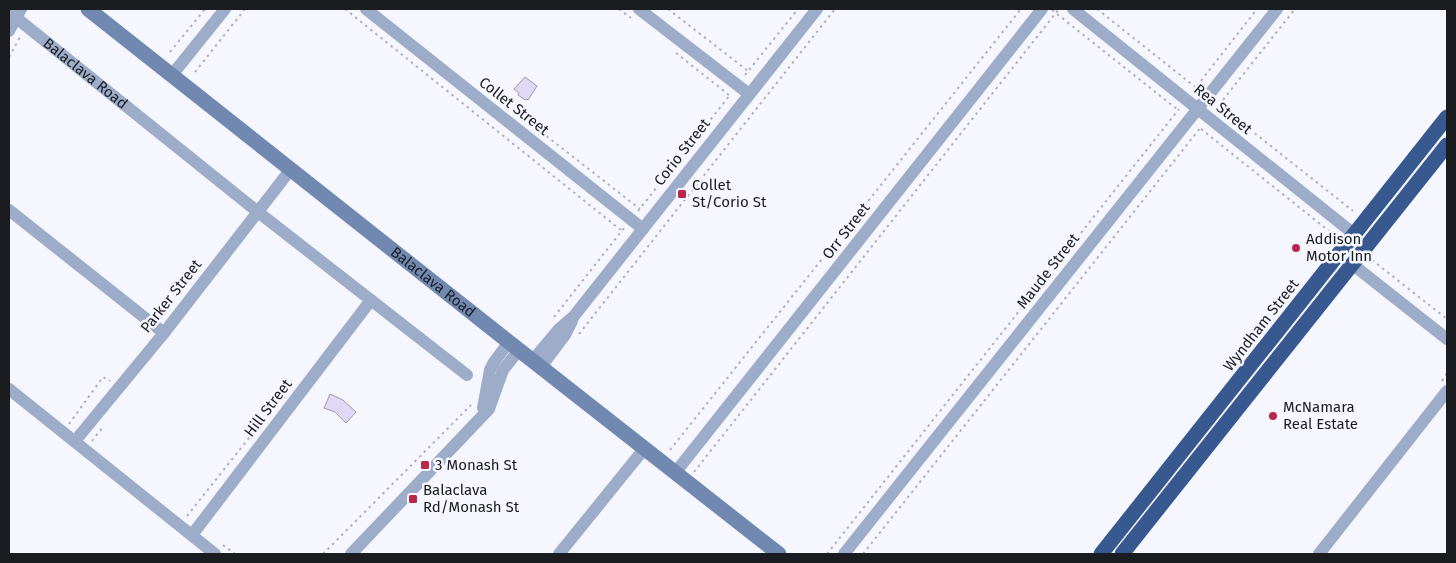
<svg xmlns="http://www.w3.org/2000/svg" width="1456" height="563" font-family="'Fira Sans',sans-serif">
  <rect width="100%" height="100%" fill="#f5f6fe"/>
  <path fill="#e0d8f4" stroke="#9e9ba6" d="M525 77 537 86 528 100 527 99 525 100 518 95 519 93 514 89Z
    M330 394 343 400 356 412 346 423 335 412 324 408Z"/>
  <g fill="none" stroke-linecap="round" stroke-linejoin="round">
    <path stroke="#b1b2b9" stroke-width="2" stroke-dasharray="2.5 4" stroke-linecap="butt" d="M345 9 622 231
      M619 9 631 18
      M668 9 748 71
      M1097 9 1199 90
      M1052 10 1178 110
      M170 52 205 9
      M676 53 729 95
      M9 57 20 37
      M195 72 245 9
      M745 75 798 9
      M1193 91 1257 9
      M1219 105 1353 211
      M1215 110 1295 9
      M531 124 640 209
      M1201 129 1334 235
      M638 211 730 95
      M1372 260 1447 319
      M554 317 624 228
      M579 334 835 9
      M1442 381 1447 373
      M69 424 103 377 110 381
      M92 441 103 427
      M670 450 1021 9
      M694 472 1059 9
      M187 516 283 395
      M223 545 235 554
      M323 554 471 405
      M827 554 1179 109
      M863 554 1201 127"/>
    <g stroke="#9dadc9" stroke-width="12">
      <path d="M366 9 643 229"/>
      <path d="M639 9 749 94"/>
      <path d="M1073 9 1354 234"/>
      <path id="s1" d="M9 12 258 212 467 375"/>
      <path d="M9 31 21 9"/>
      <path d="M172 75 225 9"/>
      <path d="M9 210 164 333"/>
      <path d="M1352 264 1447 339"/>
      <path d="M532 361 558 330 574 316 817 9"/>
      <path d="M541 367 565 335 572 321"/>
      <path d="M9 389 215 554"/>
      <path d="M483 408 490 370 494 362 509 342"/>
      <path d="M75 441 164 333 291 169"/>
      <path d="M675 473 1042 9"/>
      <path d="M192 535 371 300"/>
      <path d="M351 554 489 409 503 370 519 350"/>
      <path d="M559 554 644 449"/>
      <path d="M844 554 1277 9"/>
      <path d="M1319 554 1447 391"/>
    </g>
    <path stroke="#7189b1" stroke-width="15" id="s2" d="M88 9 519 350 779 554"/>
    <path stroke="#385890" stroke-width="15" d="M1101 554 1447 117
      M1122 554 1447 145"/>
  </g>
  <g fill="#b92848" stroke="#f5f6fe" stroke-width="2">
    <rect x="677" y="189" width="10" height="10" rx="2.5"/>
    <circle cx="1296" cy="248" r="5"/>
    <circle cx="1273" cy="416" r="5"/>
    <rect x="420" y="460" width="10" height="10" rx="2.5"/>
    <rect x="408" y="494" width="10" height="10" rx="2.5"/>
  </g>
  <g text-anchor="middle" dominant-baseline="central" stroke-width="5" stroke-linejoin="round" paint-order="stroke">
    <g font-size="15" fill="#1b1c20" stroke="#f5f6fe">
      <text stroke="none"><textPath href="#s1" startOffset="98">Balaclava Road</textPath></text>
      <text transform="translate(514 106) rotate(38)">Collet Street</text>
      <text transform="translate(1223 109) rotate(39)">Rea Street</text>
      <text transform="translate(682 152) rotate(-52)">Corio Street</text>
      <text transform="translate(846 231) rotate(-52)">Orr Street</text>
      <text transform="translate(1048 271) rotate(-52)">Maude Street</text>
      <text stroke="none"><textPath href="#s2" startOffset="440">Balaclava Road</textPath></text>
      <text transform="translate(171 296) rotate(-52)">Parker Street</text>
      <text transform="translate(1261 325) rotate(-52)">Wyndham Street</text>
      <text transform="translate(268 408) rotate(-53)">Hill Street</text>
    </g>
    <g font-size="15" fill="#1b1c20" stroke="#f5f6fe" text-anchor="start">
      <text x="692" y="185">Collet<tspan x="692" dy="17">St/Corio St</tspan></text>
      <text x="1306" y="239">Addison<tspan x="1306" dy="17">Motor Inn</tspan></text>
      <text x="1283" y="407">McNamara<tspan x="1283" dy="17">Real Estate</tspan></text>
      <text x="435" y="465">3 Monash St</text>
      <text x="423" y="490">Balaclava<tspan x="423" dy="17">Rd/Monash St</tspan></text>
    </g>
  </g>
  <rect width="1456" height="563" fill="none" stroke="#1b1c20" stroke-width="20"/>
</svg>
